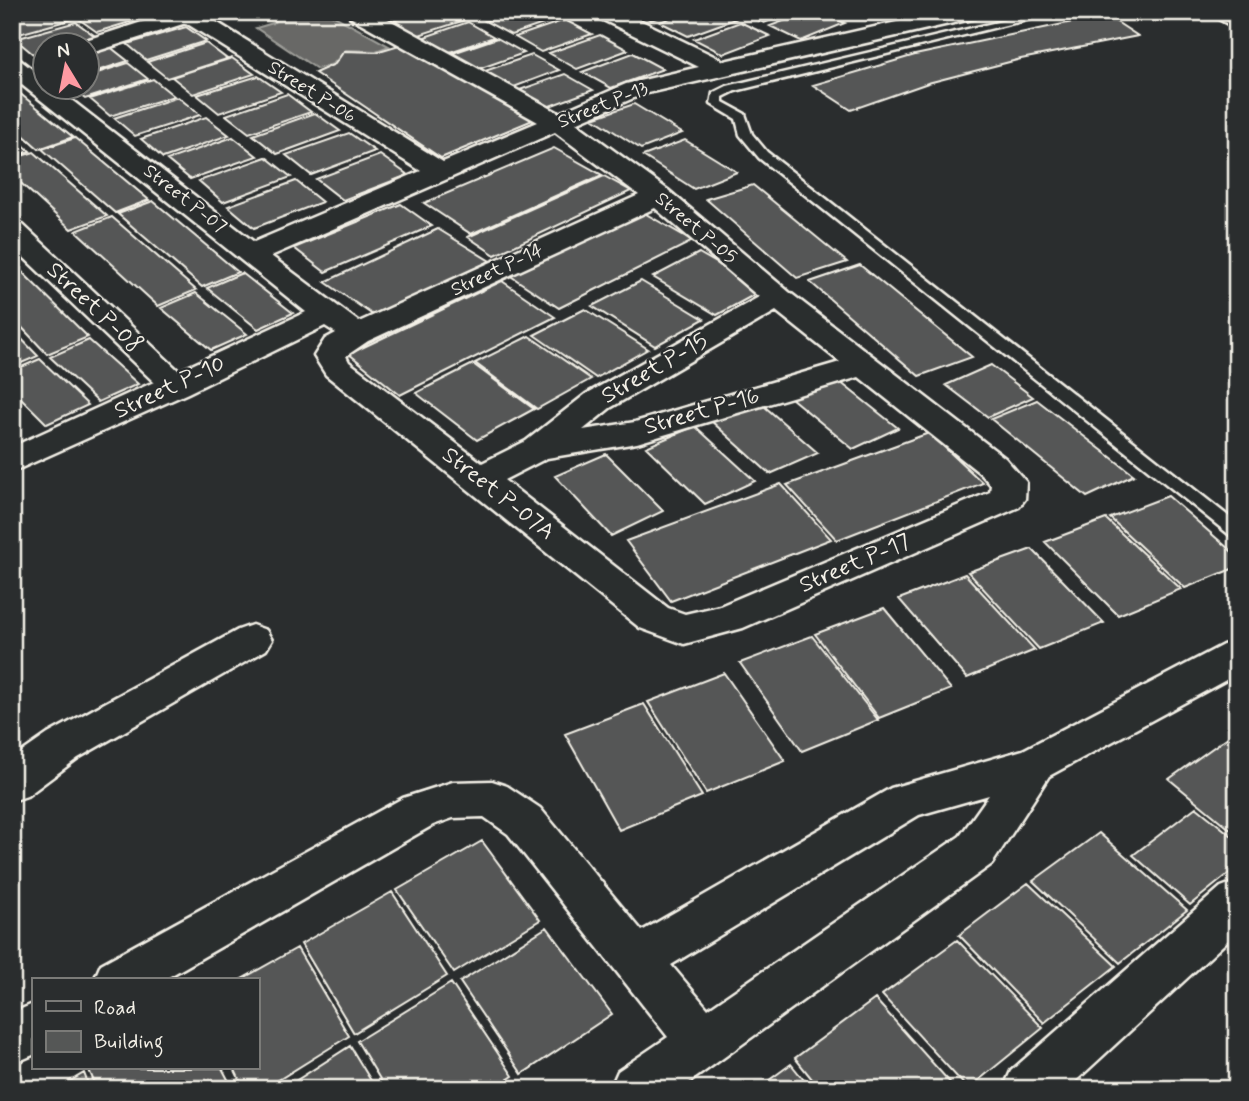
<svg xmlns="http://www.w3.org/2000/svg" width="1249" height="1101" font-family="Mynerve,sans-serif">
  <rect width="100%" height="100%" fill="#2a2d2e"/>
  <filter id="ink" filterUnits="userSpaceOnUse"><feTurbulence type="fractalNoise" baseFrequency=".0143" numOctaves="2"/><feDisplacementMap in="SourceGraphic" scale="14" xChannelSelector="R" yChannelSelector="G"/><feConvolveMatrix kernelMatrix="1 2 1 2 8 2 1 2 1" color-interpolation-filters="sRGB"/></filter>
  <g filter="url(#ink)">
    <path fill="#676866" stroke="#9f9f9a" stroke-width="2" d="M307 12H327L389 46 376 51 346 50 333 64 317 69 256 28 273 23 281 15Z"/>
    <path fill="#555756" stroke="#f4f1e8" stroke-width="2" d="M29 12H65L73 19 12 36V17Z
      M93 12H130L140 19 97 32 76 17Z
      M366 12H412L382 22Z
      M421 12H448L462 21 410 38 386 23Z
      M511 12H550L561 18 511 35 485 21Z
      M635 12H674L651 20Z
      M685 12H721L735 19 688 36 660 22Z
      M740 12H793L764 23Z
      M807 12H821L845 23 801 41 770 26Z
      M1106 15 1138 36 1021 59 928 83 851 110 813 85 915 55Z
      M565 20 592 34 541 52 515 37Z
      M76 22 95 36 63 46H46V51L33 54 15 39Z
      M468 22 494 37 441 55 416 40Z
      M740 22 770 36 723 54 694 39Z
      M186 27 206 41 146 60 127 44Z
      M600 35 628 50 577 69 549 53Z
      M497 38 524 53 470 72 444 56Z
      M206 43 227 59 167 78 147 62Z
      M399 45 540 117 441 158 315 73 335 64 344 51 376 52Z
      M109 46 128 61 88 74V52Z
      M633 53 663 69 611 88 582 72Z
      M532 55 559 70 506 90 479 73Z
      M232 58 254 74 193 94 172 77Z
      M128 63 148 79 85 99 71 88H88V76Z
      M565 74 593 90 539 110 511 93Z
      M258 76 281 92 219 113 197 95Z
      M153 79 174 96 110 116 90 99Z
      M12 87 73 137 39 149 12 125Z
      M287 94 311 112 249 133 226 115Z
      M178 97 200 115 135 136 114 118Z
      M634 104 682 133 641 149 593 118Z
      M315 113 340 131 277 154 253 135Z
      M206 117 229 135 163 158 141 139Z
      M349 133 375 151 311 175 286 155Z
      M12 135 30 151 12 157Z
      M233 137 257 156 190 179 167 160Z
      M75 138 149 200 115 213 42 149Z
      M685 140 737 172 694 189 643 156Z
      M554 148 602 175 471 234 424 203Z
      M34 152 107 216 71 229 12 175V159Z
      M380 155 408 175 343 200 316 179Z
      M266 157 291 177 223 202 199 181Z
      M604 176 631 191 495 255 468 237Z
      M296 181 322 202 254 228 228 206Z
      M753 185 847 262 797 278 706 199Z
      M153 201 238 272 202 287 118 214Z
      M401 204 432 226 325 272 294 248Z
      M639 210 693 241 559 308 506 273Z
      M112 217 196 290 158 306 76 231Z
      M438 229 490 261 376 317 325 282Z
      M699 253 763 290 717 315 653 277Z
      M12 262 88 337 47 354 12 317Z
      M860 265 972 357 919 376 810 282Z
      M242 273 293 313 258 329 207 288Z
      M502 281 555 317 400 395 349 354Z
      M641 281 704 319 655 346 592 306Z
      M196 293 247 334 211 350 161 308Z
      M585 309 648 349 596 378 534 335Z
      M12 329 38 356 12 367Z
      M529 336 591 379 537 409 475 363Z
      M89 340 138 384 98 402 50 357Z
      M40 359 88 405 47 424 12 389V371Z
      M473 364 534 409 477 440 416 393Z
      M991 365 1033 397 988 417 946 385Z
      M835 378 898 428 853 449 791 398Z
      M757 400 818 453 770 474 710 420Z
      M1037 400 1134 475 1087 497 991 419Z
      M695 426 755 481 705 504 646 447Z
      M929 433 983 483 837 540 787 485Z
      M606 454 663 511 611 536 555 476Z
      M781 484 831 539 671 601 626 541Z
      M1168 496 1237 556V567L1185 588 1110 518Z
      M1106 519 1181 589 1118 615 1045 542Z
      M1032 549 1104 623 1039 649 968 572Z
      M965 574 1035 650 967 678 899 599Z
      M884 608 951 689 879 718 815 634Z
      M812 636 878 720 802 751 740 663Z
      M724 673 785 761 706 793 648 702Z
      M644 704 702 796 619 830 565 734Z
      M1228 737 1237 744V835L1169 779Z
      M1196 807 1237 840V867L1190 905 1133 855Z
      M1099 833 1187 910 1120 963 1033 881Z
      M482 841 540 920 454 973 397 890Z
      M1028 883 1116 966 1044 1023 959 935Z
      M392 892 447 976 354 1033 301 944Z
      M547 927 612 1014 522 1074 460 982Z
      M957 940 1043 1028 968 1089 882 995Z
      M297 948 349 1036 264 1089H244L234 1068H257V980H240Z
      M451 983 513 1076 493 1089H386L357 1041Z
      M875 999 956 1089H820L795 1058Z
      M350 1046 376 1089H283Z
      M791 1064 811 1089H757Z
      M93 1068H222L233 1089H97L89 1070Z
      M84 1073 90 1089H57Z"/>
    <g fill="none" stroke-linecap="round" stroke-linejoin="round">
      <defs>
        <path id="lane" d="M1040 12H1059L735 91 723 97V102L745 114 752 134 767 152 1237 523V538L1231 536 759 158 740 135 736 119 711 104 713 93 727 86Z
          M1206 12H1219L1237 22V29Z"/>
        <path id="street" d="M173 12H207L205 15 443 162 538 122 350 17 347 12H375L559 113 626 84 699 67 597 17 594 12H623L724 61 941 12H982L979 17 971 19 643 94 576 123 668 190 789 292 1005 458 1026 482 1025 499 1019 507 743 628 684 644 640 628 326 375 314 356 325 339 336 333 325 326 188 393 12 472V447L154 382 12 246V222L22 224 179 371 306 312 12 77V58L20 60 46 80V88H56L254 242 421 171 186 23 88 54V46H78L80 42ZM555 132 639 195 359 322 271 256ZM655 208 759 297 586 394 526 441 482 463 349 362 346 356 368 341ZM776 311 840 362 635 422 583 430 610 408ZM859 377 981 474 991 485 990 492 720 606 685 614 668 608 504 480 547 458 637 443Z
          M252 625 266 630 272 640 266 650 78 758 27 796 12 801V759L48 734 238 630Z
          M1237 641V674L1049 776 992 864 680 1089H610L618 1071 668 1037 508 834 484 817 453 818 433 825 163 980H94L101 964 403 798 453 782 492 781 507 786 540 808 642 931 891 788 1023 750 1223 645ZM989 795 960 836 708 1009 671 965 919 815Z
          M1237 881V932L1067 1089H1003L1011 1071 1221 887Z
          M33 1004V1055L12 1064V1013Z"/>
      </defs>
      <use href="#lane" stroke="#f4f1e8" stroke-width="5"/>
      <use href="#street" stroke="#f4f1e8" stroke-width="5"/>
      <use href="#lane" fill="#2a2d2e" fill-rule="evenodd"/>
      <use href="#street" fill="#2a2d2e" fill-rule="evenodd"/>
    </g>
  </g>
  <g text-anchor="middle" dominant-baseline="central" stroke-width="5" stroke-linejoin="round" paint-order="stroke">
    <g font-size="19" fill="#f4f1e8" stroke="#2a2d2e">
      <text transform="translate(312 92) rotate(32)">Street P-06</text>
      <text transform="translate(603 105) rotate(-22)">Street P-13</text>
      <text transform="translate(185 199) rotate(38)">Street P-07</text>
      <text transform="translate(696 228) rotate(40)">Street P-05</text>
      <text transform="translate(497 270) rotate(-25)">Street P-14</text>
    </g>
    <g font-size="23" fill="#f4f1e8" stroke="#2a2d2e">
      <text transform="translate(94 308) rotate(43)">Street P-08</text>
      <text transform="translate(655 369) rotate(-30)">Street P-15</text>
      <text transform="translate(170 388) rotate(-25)">Street P-10</text>
      <text transform="translate(702 412) rotate(-16)">Street P-16</text>
      <text transform="translate(498 494) rotate(38)">Street P-07A</text>
      <text transform="translate(855 564) rotate(-23)">Street P-17</text>
    </g>
  </g>
  <rect width="1249" height="1101" fill="none" stroke="#2a2d2e" stroke-width="42"/>
  <rect x="21" y="21" width="1207" height="1059" fill="none" stroke="#f4f1e8" stroke-width="2.5" filter="url(#ink)"/>
  <rect x="32" y="978" width="228" height="91" fill="#2a2d2e" stroke="#7b7b78" stroke-width="2"/>
  <rect x="46" y="1001" width="35" height="10" fill="#2a2d2e" stroke="#7b7b78" stroke-width="2"/>
  <text x="94" y="1014" font-size="21" fill="#f4f1e8">Road</text>
  <rect x="46" y="1031" width="35" height="21" fill="#555756" stroke="#7b7b78" stroke-width="2"/>
  <text x="94" y="1048" font-size="21" fill="#f4f1e8">Building</text>
  <g transform="translate(66 66) rotate(350)"><circle r="33" fill="#2a2d2e" stroke="#7b7b78" stroke-width="2"/>
  <path d="M0-5L12 26L0 18L-12 26Z" fill="#ff9aa2"/>
  <text y="-10" font-size="19" font-weight="bold" text-anchor="middle" fill="#f4f1e8">N</text>
  </g>
</svg>
